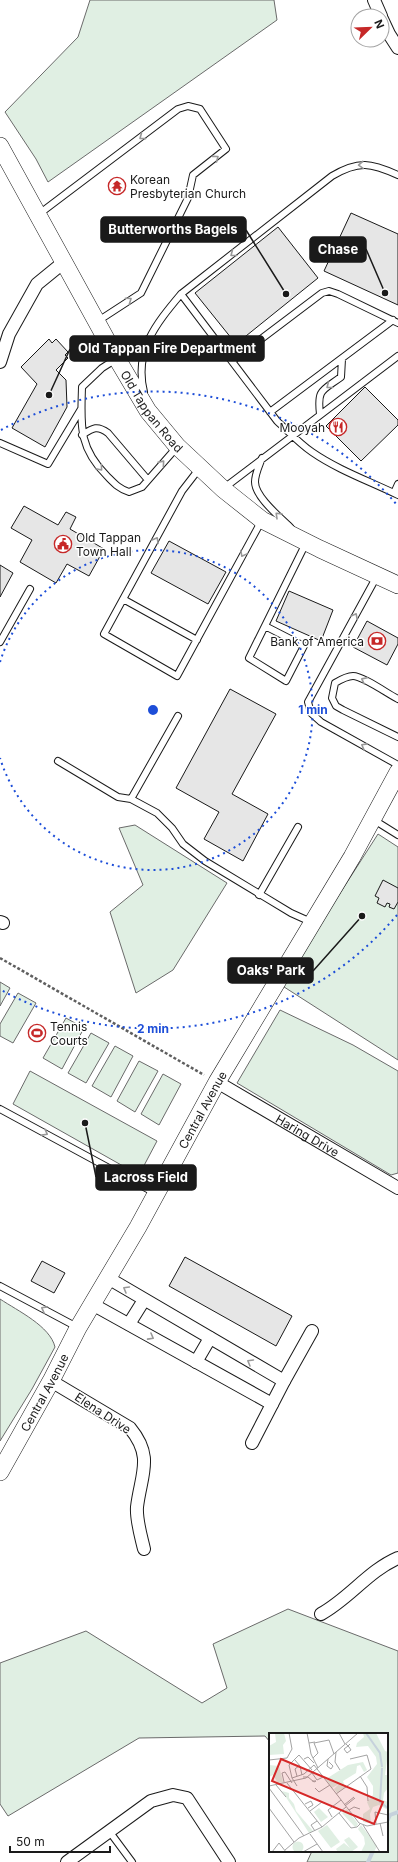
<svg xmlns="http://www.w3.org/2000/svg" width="398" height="1862" font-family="Inter,sans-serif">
  <rect width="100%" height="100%" fill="#fff"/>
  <path fill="#e0efe3" stroke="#6a6a6a" d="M90 0H274L277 20 48 182 36 159 5 112 78 37Z
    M135 825 227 883 173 970 136 993 110 912 143 885 119 828Z
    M378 834 398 847V1060L281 985Z
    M0 982 10 988 0 1006Z
    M18 993 36 1003 13 1043 0 1036V1024Z
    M280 1010 353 1045 398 1071V1173L391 1175 237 1083Z
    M66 1018 84 1028 62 1069 43 1058Z
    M91 1033 109 1043 86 1083 68 1073Z
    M115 1046 133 1056 111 1097 92 1086Z
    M139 1061 158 1071 135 1112 117 1101Z
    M30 1071 157 1141 139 1175 13 1104Z
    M163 1074 181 1084 159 1125 141 1114Z
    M0 1299C18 1311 50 1326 55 1347L32 1389 0 1441Z
    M288 1609 398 1651V1862H307L312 1851H387V1734H270V1742L265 1736 139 1738 8 1816 0 1804V1663L86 1631 202 1703 227 1688 213 1644Z"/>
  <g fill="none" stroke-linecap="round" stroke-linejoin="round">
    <path stroke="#c6d2dc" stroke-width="4" d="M387 1821 390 1815 398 1812
      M368 1862 373 1851"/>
  </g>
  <path fill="#e6e6e6" stroke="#1a1a1a" d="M351 213 398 234V305L324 271Z
    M278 227 318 278 236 344 195 293Z
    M49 339 52 343 56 339 68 352 65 355 68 358 56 370 66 380 67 407 45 447 12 428 37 384 21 367Z
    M365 387 398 420V425L361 461 326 426Z
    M24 506 58 525 66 512 76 517 70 529 104 549 89 576 67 564 56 583 20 562 32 540 11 528Z
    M169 541 226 572 208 604 151 573Z
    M0 565 13 573 0 597Z
    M289 591 333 610 321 641 276 621Z
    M367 621 398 638V644L387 665 353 647Z
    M230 689 276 714 232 794 268 814 243 861 204 839 219 812 176 788Z
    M383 880 398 888V902L394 909 389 907 390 904 387 903 385 907 377 903 379 898 375 896Z
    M185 1257 292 1316 276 1346 169 1286Z
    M42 1261 65 1273 54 1293 31 1281Z"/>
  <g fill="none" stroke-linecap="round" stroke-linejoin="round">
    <defs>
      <path id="lane" d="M39 214 178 109 188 106 200 109 226 149 193 175 188 198 141 293 98 321
        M181 294 332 176C359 160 371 163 398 175
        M148 339 102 368 82 387C81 425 78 447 107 476 114 483 119 489 129 492L142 487 177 447
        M232 361 322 293 329 291 338 294 398 323
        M144 392C134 351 155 325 181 294L277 421C288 431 299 443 312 452 338 470 369 481 398 495
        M270 412 393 320
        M320 414C317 389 322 391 341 377L342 359
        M82 435C93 428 97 425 108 433L148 480
        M0 443 48 464 81 409
        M262 458C259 466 255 474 255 482 255 497 281 518 291 528
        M199 469 182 491 104 634 177 676 262 520
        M224 488 398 356
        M394 493 398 484
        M377 576 308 702 311 713 321 722 398 765
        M123 599 197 640
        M265 626 304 646 286 681 249 658 306 543
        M0 642 30 589
        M398 699C388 694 363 676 353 676 347 676 340 680 335 683L332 698 336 706 343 710 398 737
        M178 716 131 799 157 813 172 828 183 844 205 861 291 913 311 922
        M58 761 118 797 131 799
        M374 820 398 835
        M259 895 298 827
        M0 1109 155 1193
        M0 1286 77 1327
        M109 1831 132 1862"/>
      <g id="street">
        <path d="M374 0 381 16"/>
        <path d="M382 19 389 34 398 48"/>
        <path d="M0 362 9 334 37 284 64 262"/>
        <path d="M0 922 3 923"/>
        <path id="s1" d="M217 1082 398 1188"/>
        <path d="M108 1278 284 1381"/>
        <path d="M92 1304 272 1404"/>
        <path d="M129 1324 144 1300"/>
        <path d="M196 1362 210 1338"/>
        <path d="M51 1381 130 1428C154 1457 141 1474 137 1507 136 1520 141 1536 144 1549"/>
        <path d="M252 1443 284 1381 312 1331"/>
        <path d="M321 1614C350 1598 368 1571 398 1558"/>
        <path d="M67 1862 151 1801 173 1795 187 1798 229 1862"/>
      </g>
      <g id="secondary">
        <path id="s2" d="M0 146 116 357 148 411 177 446 223 489 262 520 320 549 398 585"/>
        <path id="s3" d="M0 1472 51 1381 78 1328 138 1227 217 1082 352 857 398 772"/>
      </g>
    </defs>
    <use href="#lane" stroke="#1a1a1a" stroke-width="8"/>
    <use href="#street" stroke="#1a1a1a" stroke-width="14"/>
    <use href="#secondary" stroke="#1a1a1a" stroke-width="18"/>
    <path stroke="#5f5f5f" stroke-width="2.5" stroke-dasharray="3 2" stroke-linecap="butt" d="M0 958 204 1075"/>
    <use href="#lane" stroke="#fff" stroke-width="6"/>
    <use href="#street" stroke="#fff" stroke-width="12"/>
    <use href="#secondary" stroke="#fff" stroke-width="17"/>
  </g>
  <defs><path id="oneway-chevron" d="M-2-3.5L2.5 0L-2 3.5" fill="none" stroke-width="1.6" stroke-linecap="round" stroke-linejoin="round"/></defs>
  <g stroke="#989898">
    <use href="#oneway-chevron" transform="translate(142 137) rotate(143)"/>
    <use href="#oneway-chevron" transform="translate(216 158) rotate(-37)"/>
    <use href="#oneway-chevron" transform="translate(361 165) rotate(176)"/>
    <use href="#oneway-chevron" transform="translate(233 254) rotate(142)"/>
    <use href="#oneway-chevron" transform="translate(129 300) rotate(-35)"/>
    <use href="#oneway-chevron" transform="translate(329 386) rotate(142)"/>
    <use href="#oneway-chevron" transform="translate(162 463) rotate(-49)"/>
    <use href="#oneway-chevron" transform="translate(100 468) rotate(50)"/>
    <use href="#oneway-chevron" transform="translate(278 515) rotate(-136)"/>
    <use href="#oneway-chevron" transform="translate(156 540) rotate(-61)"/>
    <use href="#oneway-chevron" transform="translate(243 554) rotate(118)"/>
    <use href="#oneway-chevron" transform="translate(355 616) rotate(-62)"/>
    <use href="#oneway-chevron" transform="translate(364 680) rotate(-154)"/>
    <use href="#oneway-chevron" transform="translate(364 746) rotate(-151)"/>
    <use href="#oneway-chevron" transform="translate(45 1133) rotate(28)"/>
    <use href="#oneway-chevron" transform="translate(126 1289) rotate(-150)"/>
    <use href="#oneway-chevron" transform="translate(44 1309) rotate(-152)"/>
    <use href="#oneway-chevron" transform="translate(151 1337) rotate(29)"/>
    <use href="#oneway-chevron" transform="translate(250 1362) rotate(-150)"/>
  </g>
  <g fill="none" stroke="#1d4ed8" stroke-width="2" stroke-dasharray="2 4">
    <path d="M0 662A160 160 0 1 1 0 758"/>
    <path d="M397 915A319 319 0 0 1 1 990M1 430A319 319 0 0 1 397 505"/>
  </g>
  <defs>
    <symbol id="temple-ring" viewBox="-11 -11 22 22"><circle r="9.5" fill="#fff" stroke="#c62828" stroke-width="1.5"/><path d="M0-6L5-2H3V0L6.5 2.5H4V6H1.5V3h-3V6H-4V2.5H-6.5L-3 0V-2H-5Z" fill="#c62828"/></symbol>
    <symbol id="restaurant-ring" viewBox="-11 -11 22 22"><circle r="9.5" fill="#fff" stroke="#c62828" stroke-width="1.5"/><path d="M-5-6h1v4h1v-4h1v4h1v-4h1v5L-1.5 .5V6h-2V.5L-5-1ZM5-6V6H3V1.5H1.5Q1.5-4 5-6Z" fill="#c62828"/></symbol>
    <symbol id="civic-ring" viewBox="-11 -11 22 22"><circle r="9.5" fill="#fff" stroke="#c62828" stroke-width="1.5"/><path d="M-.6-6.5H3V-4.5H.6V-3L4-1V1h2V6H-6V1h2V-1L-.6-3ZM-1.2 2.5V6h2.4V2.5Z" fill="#c62828"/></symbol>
    <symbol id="bank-ring" viewBox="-11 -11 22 22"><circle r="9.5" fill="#fff" stroke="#c62828" stroke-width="1.5"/><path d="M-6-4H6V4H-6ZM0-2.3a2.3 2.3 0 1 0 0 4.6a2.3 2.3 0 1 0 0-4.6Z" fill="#c62828"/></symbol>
    <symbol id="stadium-ring" viewBox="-11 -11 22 22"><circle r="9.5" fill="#fff" stroke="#c62828" stroke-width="1.5"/><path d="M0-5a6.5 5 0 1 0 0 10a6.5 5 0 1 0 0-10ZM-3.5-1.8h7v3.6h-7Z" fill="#c62828"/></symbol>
  </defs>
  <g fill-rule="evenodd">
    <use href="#temple-ring" x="107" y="176" width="20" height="20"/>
    <use href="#restaurant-ring" x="328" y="417" width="20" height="20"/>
    <use href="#civic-ring" x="53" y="534" width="20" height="20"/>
    <use href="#bank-ring" x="367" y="631" width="20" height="20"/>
    <use href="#stadium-ring" x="27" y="1023" width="20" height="20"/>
  </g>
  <g text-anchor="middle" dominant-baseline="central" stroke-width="3" stroke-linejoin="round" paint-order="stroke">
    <g font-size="12" fill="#1a1a1a" stroke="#fff" text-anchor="start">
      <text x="130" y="179">Korean<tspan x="130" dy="14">Presbyterian Church</tspan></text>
      <text x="325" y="427" text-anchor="end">Mooyah</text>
      <text x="76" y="537">Old Tappan<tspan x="76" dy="14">Town Hall</tspan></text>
      <text x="364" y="641" text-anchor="end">Bank of America</text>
      <text x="50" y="1026">Tennis<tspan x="50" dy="14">Courts</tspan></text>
    </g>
    <g font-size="12" fill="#1a1a1a" stroke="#fff">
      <text stroke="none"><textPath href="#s2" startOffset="306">Old Tappan Road</textPath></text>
      <text stroke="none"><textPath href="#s3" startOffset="415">Central Avenue</textPath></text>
      <text stroke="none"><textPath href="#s1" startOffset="105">Haring Drive</textPath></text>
      <text stroke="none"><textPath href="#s3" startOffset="91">Central Avenue</textPath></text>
      <text transform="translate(103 1413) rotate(33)">Elena Drive</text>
    </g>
  </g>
  <g transform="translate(269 1733)">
    <rect width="119" height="119" fill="#fff"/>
    <path d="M6 0H15L17 8 14 12 15 21 0 22V13L7 9ZM94 0H107L116 18 119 19 116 42H119V55L115 60 114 67 119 69V77L110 72 104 74 101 81 102 90H98L94 89V81L101 76 98 69 104 62V53L98 44 108 31 107 24 99 13 87 14 88 10 95 4ZM94 29 98 37 95 39 91 32 88 33 87 40 74 48 76 54 68 60 65 56 70 51 63 55 57 46 79 32ZM0 32 10 33 14 49 9 50 4 42 0 44ZM13 58 20 60V65L25 71 27 78 44 98 40 100ZM50 75 59 84 52 89 45 79ZM78 76 89 91 88 93 86 94 73 80ZM58 92 71 109 62 115 49 98ZM92 92 108 113 105 119H92L96 111 95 104 89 96ZM80 104 89 114 82 119H69L67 116 75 110 81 115 75 107ZM23.5 114a5.5 5.5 0 1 1 11 0a5.5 5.5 0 1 1-11 0Z" fill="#e0efe3"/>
    <path fill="none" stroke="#c6d2dc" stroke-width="2" d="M97 0 111 20 113 34M113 35 111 69 119 75"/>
    <path fill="none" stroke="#a3a3a3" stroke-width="1" d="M38 0 40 10 46 9M70 0 76 11M40 10 42 21 49 35M77 11 80 14 82 17 78 20 75 16 79 13 81 11M67 19 66 29 71 37M44 25 49 20 45 10 60 7 65 21M35 26 39 24 45 30M59 26 58 33 62 36 64 33 60 29M0 27 18 25 23 16 20 0M26 27 31 33 33 42M43 40 48 47 54 44M28 43 26 36 31 32M91 43 98 54 99 68M34 44H39L45 49 47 48H43M23 45 20 32 30 22 43 37M15 49 13 40 16 39 23 50M7 52 17 64M0 53 37 45 89 0M28 53 23 45 35 41 45 32 90 90 98 93 119 89M0 55 35 103M46 55 50 59 61 52M67 61 102 36 98 22 81 26M36 71 42 68 44 72 39 75M75 72 85 64M76 73 86 65M0 75 25 109M80 77 85 74 91 76M41 78 53 69M70 80 82 95 88 94 91 91M63 84 59 77 72 67M111 90 114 103M107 91 106 79 119 82M94 92 111 119M53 94 77 74M46 98 42 92 48 88M41 101 54 119M16 117 30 105 53 94 18 50M3 119 10 110 17 119M34 119 48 111"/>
    <path fill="#d62828" fill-opacity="0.15" stroke="#d62828" stroke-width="2" d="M12 26 114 69 105 91 3 48Z"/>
    <rect width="119" height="119" fill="none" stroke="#1a1a1a" stroke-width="2"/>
  </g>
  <circle cx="153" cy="710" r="6" fill="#1d4ed8" stroke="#fff" stroke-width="2"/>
  <g font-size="12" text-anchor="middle" font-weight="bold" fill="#1d4ed8" stroke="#fff" stroke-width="3" stroke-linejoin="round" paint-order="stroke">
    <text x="313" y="714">1 min</text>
    <text x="153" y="1033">2 min</text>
  </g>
  <path fill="none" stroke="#1a1a1a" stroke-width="1.5" d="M286 294L246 230M385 293L366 249M49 395L70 349M362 916L313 971M85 1123L96 1177"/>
  <g fill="#1a1a1a" stroke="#fff" stroke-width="1.5">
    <circle cx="286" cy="294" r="4"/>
    <circle cx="385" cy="293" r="4"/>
    <circle cx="49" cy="395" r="4"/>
    <circle cx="362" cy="916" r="4"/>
    <circle cx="85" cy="1123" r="4"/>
  </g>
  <g fill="#1a1a1a" stroke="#1a1a1a" stroke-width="1.5">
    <rect x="101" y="217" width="145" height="25" rx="4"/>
    <rect x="310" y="237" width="56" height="25" rx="4"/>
    <rect x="70" y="336" width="194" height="25" rx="4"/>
    <rect x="228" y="958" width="85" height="25" rx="4"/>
    <rect x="96" y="1165" width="100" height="25" rx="4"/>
  </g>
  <g font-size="13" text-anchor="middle" font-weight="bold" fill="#fff">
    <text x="173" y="234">Butterworths Bagels</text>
    <text x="338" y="254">Chase</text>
    <text x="167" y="353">Old Tappan Fire Department</text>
    <text x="271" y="975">Oaks' Park</text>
    <text x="146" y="1182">Lacross Field</text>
  </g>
  <g transform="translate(370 28) rotate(67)"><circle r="19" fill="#ffffff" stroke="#a3a3a3"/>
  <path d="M0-3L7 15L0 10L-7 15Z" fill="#c62828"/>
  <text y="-6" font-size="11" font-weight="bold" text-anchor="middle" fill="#1a1a1a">N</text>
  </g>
  <path d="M10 1846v6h100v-6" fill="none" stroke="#1a1a1a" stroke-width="2"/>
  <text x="16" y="1846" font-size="12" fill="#1a1a1a" stroke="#ffffff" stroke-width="3" paint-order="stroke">50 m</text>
</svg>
